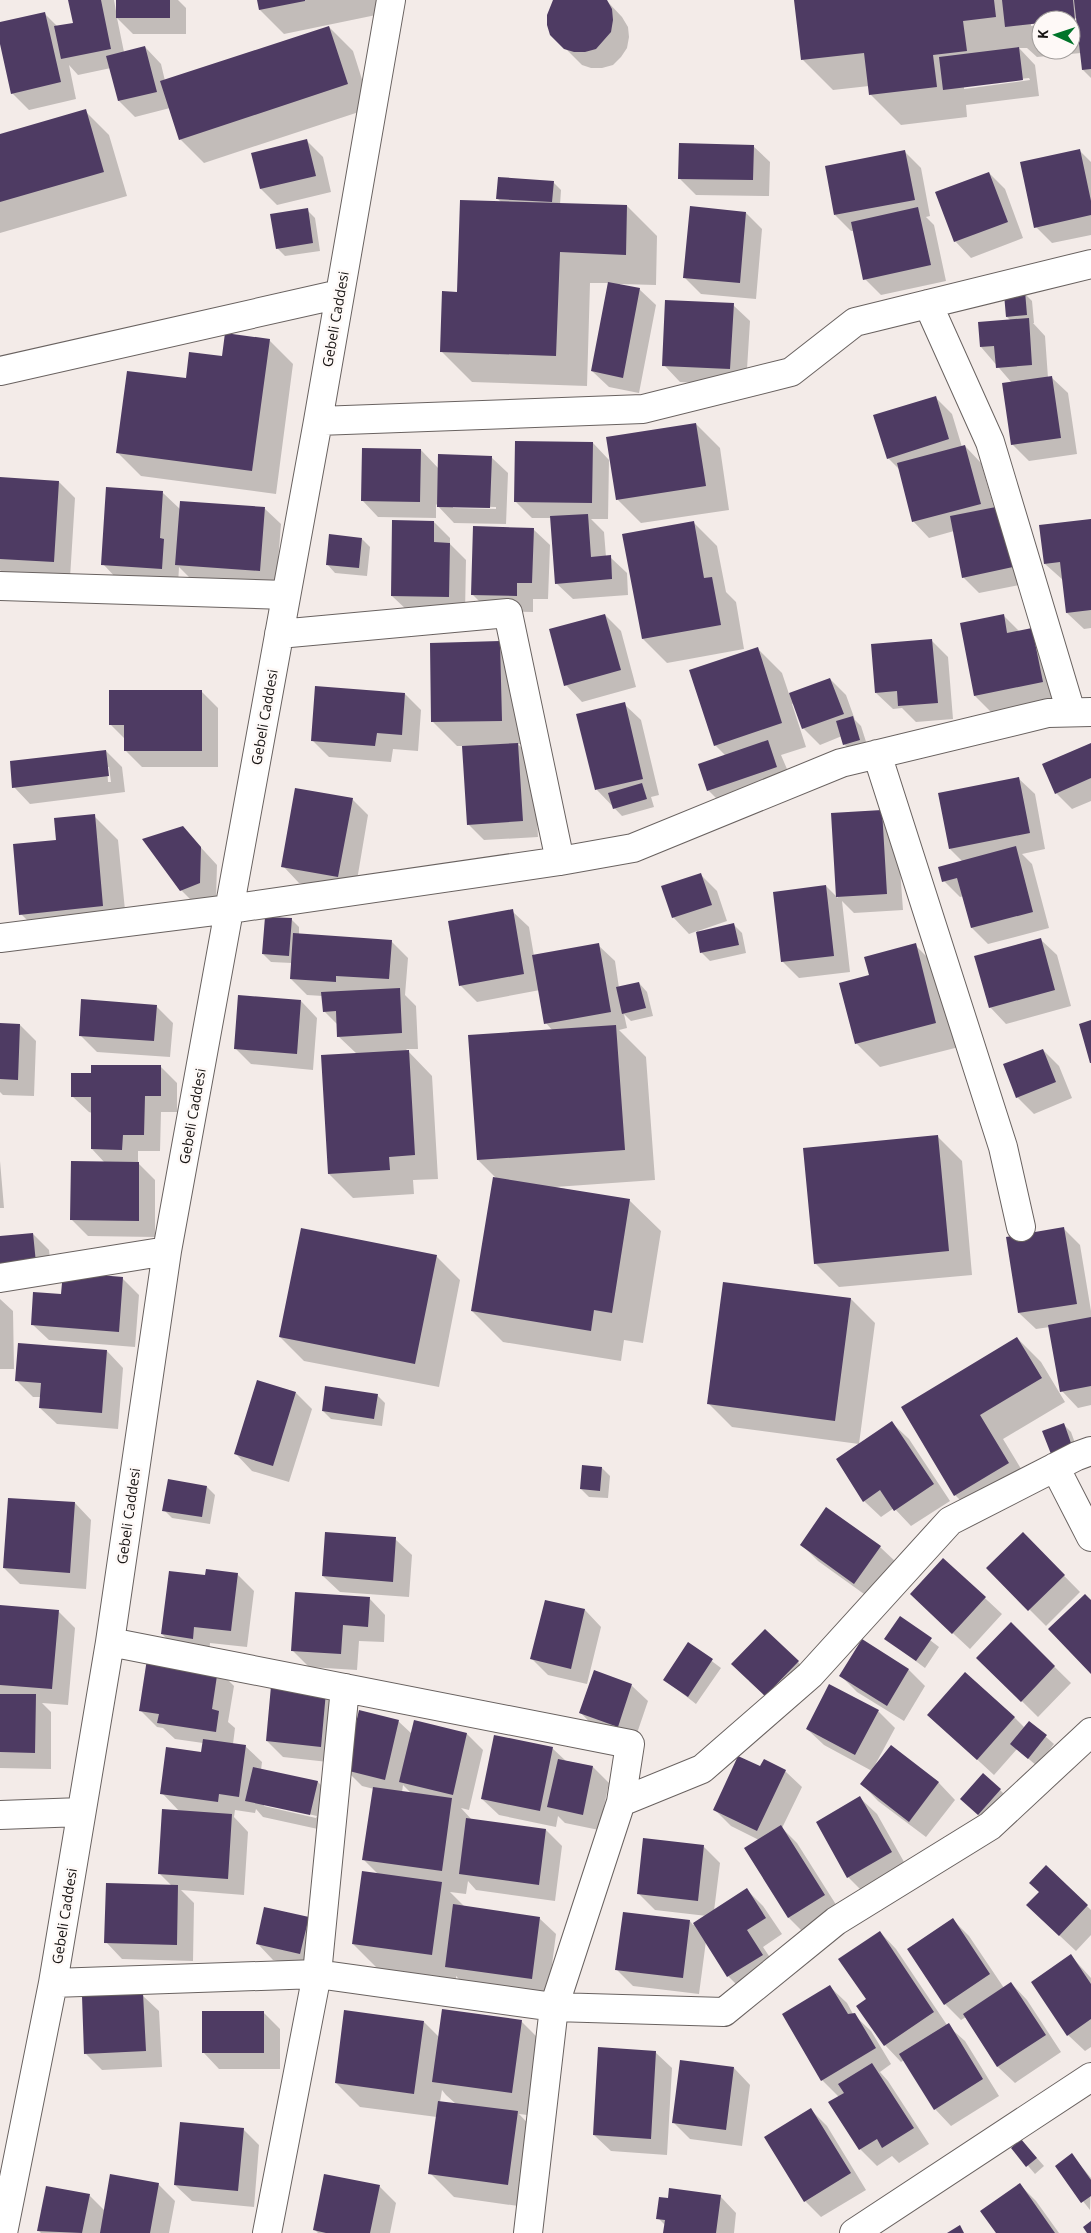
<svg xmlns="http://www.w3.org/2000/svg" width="1091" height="2233" font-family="'Open Sans',sans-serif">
  <rect width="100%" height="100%" fill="#f3ebe8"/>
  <path fill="#0003" fill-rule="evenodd" d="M69 0H114L116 11 117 0H178L186 8V34H133L117 18 124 52 145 47 161 64 165 81 329 27 353 51 371 108 204 163 180 139 170 108 135 117 119 101 111 68 78 75 69 65 76 99 29 110 12 93 0 38V24L45 14 58 27 74 24Z
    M258 0H379L376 15 284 34 260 10Z
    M555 0H606L622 17 628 27 629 37 627 48 621 57 613 65 602 68H591L582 65 551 34 548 15Z
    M795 0H1091V78L1083 70 1081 53 1037 57 1027 48H1019L1035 65 1039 96 966 105 967 117 901 125 870 94 869 86 833 90 802 59ZM1081 18 1082 20 1071 21V50H1041V25L1031 26V23L1041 22V20ZM1029 78 1030 80 964 89V86Z
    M85 111 109 135 127 196 0 233V136Z
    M307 141 323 157 331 192 277 205 261 189 253 154Z
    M753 146 770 162 769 196 696 195 679 178Z
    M1079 150 1091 162V235L1052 243 1036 227Z
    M905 152 921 168 930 216 926 217 934 225 946 281 881 295 865 279 854 231H851L835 215Z
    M989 173 1005 189 1023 238 971 258 955 241Z
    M553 182 561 190 560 205 627 206 657 236 656 285 620 284V285L639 289 656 305 639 393 609 387 592 371 609 283H590L587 386 472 382 441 351 458 293 502 203 497 198Z
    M307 210 315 218 320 251 285 256 277 248Z
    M746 213 762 229 756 299 701 294 685 278Z
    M1024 293 1032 301 1034 323H1033L1045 336 1048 378 1051 377 1068 393 1077 454 1029 461 1012 444V383L981 347 1011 321 1007 317Z
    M733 305 750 321 746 385 680 382 664 365Z
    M269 340 293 364 276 494 141 476 117 452 187 380 223 358Z
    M935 397 952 414 962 447 965 446 981 463 994 508 1029 583 979 593 963 577 954 531 929 538 913 521 900 470 888 458Z
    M696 424 720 448 729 510 641 523 617 499Z
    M593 443 609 460 608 519H591L604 532 606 557H610L627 573 628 595 573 599 556 583 552 518H532L515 501Z
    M421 450 439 469 491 457 508 473 506 524 454 523 436 504V518L378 517 362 500ZM453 506 496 507V509L453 508Z
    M0 478 59 482 75 498 70 578 3 574 0 570Z
    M163 493 181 510 264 508 281 524 276 587 193 581 179 567 178 585 119 581 103 564Z
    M1091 520V628L1084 629 1067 613 1063 580 1045 564Z
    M434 522 450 538V544L466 560 465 613 409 612 392 596Z
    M693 522 717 546 726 592 736 602 744 649 667 663 643 639Z
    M533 529 550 545 548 599H533V612L489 611 473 595Z
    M362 539 370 547 367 576 335 573 327 564Z
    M605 615 621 631 636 687 582 702 566 685Z
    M1003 615 1020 632 1032 629 1059 698 991 712 975 696 961 624Z
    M931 640 948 657 953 719 916 722 902 708 893 709 876 693Z
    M500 642 524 666 525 744H518L534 761 538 837 484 840 468 824 463 746H457L433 722Z
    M758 649 782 673 789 694 830 679 846 695 855 720 861 726 868 748 852 752 844 744 842 736 820 745 803 728 794 703 792 704 806 747 781 755 793 783 725 807 708 790 726 756 715 745Z
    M202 692 218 708V767H142L125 750V739L110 724Z
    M405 694 421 710 418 751 393 749 391 762 329 757 313 741Z
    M624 704 641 720 659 795 651 797 654 807 622 816 597 790Z
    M1091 744V801L1072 809 1056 793Z
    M106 751 122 767 125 792 30 804 14 787ZM107 767H109L111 782H108Z
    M1018 778 1035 794 1045 849 1022 854 1032 864 1049 928 988 944 972 928 964 896 960 897 944 881 963 862 950 849Z
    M352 799 368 815 355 892 299 883 283 866Z
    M881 811 897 827 903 910 854 913 842 901 850 972 799 978 782 961 826 886 838 898 832 814Z
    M94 816 118 840 127 930 45 938 21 914 58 841Z
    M183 828 217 865 216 899 198 907 181 890Z
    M701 875 717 891 727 921 698 931 699 932 734 925 742 933 746 953 710 961 702 953 697 931 689 934 673 917Z
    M512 911 529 927 534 956 598 945 615 961 619 988 639 983 647 992 653 1016 631 1021 624 1014 627 1028 619 1030 646 1057 655 1180 555 1187 630 1201 661 1231 643 1343 624 1340 621 1361 503 1342 472 1311 497 1179 478 1160 553 1031 546 1023 540 990 477 1002 460 985Z
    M291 919 299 927V935L391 941 408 958 405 995 416 1006 418 1049H406L432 1076 438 1179 413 1180 414 1194 353 1198 329 1174 357 1054 338 1036V1025L324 1011 323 996 307 995 291 979 292 963 271 962 263 954Z
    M1040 939 1057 955 1071 1006 1006 1024 990 1007Z
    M915 945 939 969 959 1047 880 1067 856 1043Z
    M301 1001 317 1018 313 1070 251 1064 235 1048Z
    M156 1006 173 1023 170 1057 97 1052 80 1035Z
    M0 1024 20 1025 36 1041 34 1096 3 1095 0 1092Z
    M1043 1050 1059 1066 1072 1098 1034 1114 1017 1097Z
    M160 1066 177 1083V1112H161L160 1151H138V1163L155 1180V1237L88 1236 72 1220 105 1163 92 1149V1113L89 1112 72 1096 92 1074Z
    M938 1137 962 1161 972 1275 839 1287 815 1263Z
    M0 1161 4 1208H0Z
    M1064 1229 1080 1245 1091 1311V1405L1078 1408 1062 1391 1050 1327 1036 1329 1019 1313Z
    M33 1234 49 1250 52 1279 0 1237Z
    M436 1256 460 1280 439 1387 304 1361 280 1337Z
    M122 1278 139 1295 135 1347 49 1340 32 1324 62 1295Z
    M0 1299 13 1311 14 1369H0Z
    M851 1299 875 1323 859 1444 732 1427 708 1403Z
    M1017 1338 1041 1362 1065 1402 1003 1439 1032 1487 979 1519 955 1495 903 1407Z
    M107 1351 123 1368 118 1429 57 1424 40 1408 41 1397H33L16 1380Z
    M296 1393 312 1409 289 1482 252 1471 236 1454Z
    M377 1395 385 1403 382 1426 331 1419 323 1411Z
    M892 1423 909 1439 950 1501 911 1526 894 1508 881 1517 864 1501Z
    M1063 1424 1071 1432 1079 1454 1060 1462Z
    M602 1468 610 1476 608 1498 589 1497 581 1489Z
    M207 1487 215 1495 210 1524 172 1518 164 1510Z
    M75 1503 91 1520 86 1589 20 1584 4 1568Z
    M1023 1534 1080 1592 1046 1626 988 1568Z
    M395 1539 412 1555 409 1597 340 1592 323 1576Z
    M802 1545 880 1547 897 1563 871 1599 818 1561Z
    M943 1559 1002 1614 970 1649 928 1610Z
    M237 1574 254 1591 247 1647 210 1643 209 1654 178 1650 162 1634Z
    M369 1598 385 1615 384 1642 359 1641 357 1670 309 1667 292 1650Z
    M546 1601 585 1610 601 1627 587 1684 548 1675 532 1659Z
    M0 1606 59 1612 75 1628 68 1705 42 1703 51 1712V1769L0 1768Z
    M900 1617 939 1647 925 1668 886 1639Z
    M1011 1624 1071 1683 1038 1717 978 1658Z
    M689 1644 721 1668 696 1704 665 1680Z
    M798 1662 814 1678 782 1712 749 1681Z
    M218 1670 234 1686 228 1722 235 1728 233 1744 245 1746 262 1762 261 1770 318 1782 334 1799 327 1831 263 1817 256 1809 255 1813 235 1810 234 1817 248 1832 244 1895 181 1890 194 1903 193 1961 122 1959 106 1942 172 1886 159 1873 180 1812 162 1793 202 1754 203 1743 175 1739 163 1728 157 1727 141 1711ZM264 1804 317 1816 316 1818 264 1806Z
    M909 1670 925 1686 904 1721 857 1692 841 1676Z
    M631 1685 648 1701 634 1742 597 1730 581 1713Z
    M325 1693 342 1709 337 1763 283 1757 267 1741Z
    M878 1711 895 1728 875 1765 891 1747 939 1783 955 1800 926 1837 878 1801 862 1784 872 1771 824 1745 807 1729Z
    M929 1715 1014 1717 1025 1728 1029 1722 1054 1744 1037 1766 1017 1749 994 1775Z
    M398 1721 412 1734H467L483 1750 469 1810 461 1808 472 1820 546 1830 562 1846 555 1901 476 1890 468 1881 466 1894 450 1892 465 1907 539 1918 556 1934 548 1995 463 1983 456 1976V1979L377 1968 353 1944 379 1875 364 1860 374 1789 362 1786 346 1770ZM403 1785 412 1794 402 1792Z
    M552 1748 566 1761 593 1767 609 1783 599 1830 565 1823 558 1816 556 1827 499 1815 482 1799Z
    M760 1768 785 1771 802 1787 782 1828 797 1843 840 1911 805 1934 788 1917 759 1840 731 1826 715 1810Z
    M1000 1790 1008 1798 986 1822 961 1799Z
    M860 1798 877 1814 908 1869 865 1894 848 1877Z
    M703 1846 720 1863 714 1911 747 1890 763 1906 782 1934 763 1947 779 1971 745 1993 728 1976 706 1941 699 1994 633 1986 616 1969 690 1921 693 1925 707 1916 655 1910 638 1893Z
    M1046 1867 1091 1910V1935L1076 1951 1044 1921 1041 1892Z
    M308 1918 324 1935 316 1970 273 1960 257 1943Z
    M953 1920 969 1936 1004 1988 1011 1983 1027 2000 1061 2052 1015 2083 998 2067 966 2017 961 2020 945 2004Z
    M880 1932 896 1949 947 2025 965 2041 999 2096 951 2126 935 2109 904 2060 901 2062 885 2045 867 1999Z
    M1071 1956 1091 1978V2047L1085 2051 1068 2035Z
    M830 1987 847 2003 853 2014 871 2031 891 2064 880 2072 888 2081 929 2144 899 2163 892 2156 877 2166 860 2149 830 2103 839 2097 822 2080Z
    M142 1995 159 2011 162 2067 102 2070 86 2054Z
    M264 2013 280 2029V2069H219L203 2052Z
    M521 2021 545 2045 536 2116 519 2114 541 2137 532 2208 454 2197 430 2173 437 2117 360 2107 336 2083 424 2022 439 2037ZM442 2090 446 2095 456 2104 440 2102Z
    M655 2052 672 2068 667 2155 611 2151 594 2135Z
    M681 2062 734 2068 750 2085 742 2146 690 2139 673 2122Z
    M811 2110 827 2126 866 2190 821 2217 805 2201Z
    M243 2129 259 2145 254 2207 192 2201 175 2185Z
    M1013 2148 1029 2149 1044 2166 1035 2174Z
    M1072 2155 1091 2178 1090 2210 1056 2167Z
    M158 2184 175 2201 169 2233H41L39 2231 89 2195 105 2211Z
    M1020 2185 1036 2201 1059 2233H998Z
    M379 2186 396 2203 390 2233H318L315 2230Z
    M720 2196 736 2213 734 2233H665L666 2226 658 2218 669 2199Z"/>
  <path fill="#4e3b63" d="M68 0H101L111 49 61 59 54 26 73 23Z
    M116 0H170V18H116Z
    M257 0H305V1L259 10Z
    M553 0H607L612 9 613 20 611 32 596 49 585 52H574L564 49 550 35 547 25V15Z
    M794 0H994L996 17 963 21 967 51 933 55 937 87 869 95 864 53 801 60Z
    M1002 0H1073L1075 20H1041V23L1005 27Z
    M1074 0H1091V69L1082 70Z
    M45 12 61 82 11 94 0 44V22Z
    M329 26 348 84 179 140 160 81Z
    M145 46 157 92 118 101 106 56Z
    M1019 47 1023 80 943 90 939 57Z
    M86 109 104 172 0 202V134Z
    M307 139 316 176 260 189 251 153Z
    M679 143 754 145 753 180 678 179Z
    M1080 149 1091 201V215L1034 228 1020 162Z
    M905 150 915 200 834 215 825 166Z
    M989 172 1008 222 954 242 935 192Z
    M498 177 554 181 552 202 496 199Z
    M460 200 627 205 626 255 560 252 556 356 440 352 442 291 457 292Z
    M690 206 746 212 740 283 683 278Z
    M918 207 931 265 863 280 851 222Z
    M308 208 313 243 276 249 270 214Z
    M608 282 640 288 623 378 591 371Z
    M1025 291 1027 315 1006 317 1004 294Z
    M665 300 734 303 730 369 662 366Z
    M1029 318 1032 365 996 368 994 346 980 347 978 322Z
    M225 333 270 339 252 471 116 453 127 371 186 378 189 352 222 356Z
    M1052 376 1061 438 1011 445 1002 383Z
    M936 396 949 439 887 459 873 415Z
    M696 423 706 486 616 500 606 437Z
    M515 441 593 442 592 503 514 502Z
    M965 445 981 504 912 522 897 463Z
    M362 448 421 449 420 502 361 501Z
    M438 454 492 456 490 508 437 507Z
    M0 477 59 481 54 562 0 559Z
    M106 487 163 491 160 538 164 539 162 569 101 565Z
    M180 501 265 507 260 571 175 565Z
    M1001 506 1013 567 962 578 950 516Z
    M588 514 591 557 611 555 612 579 555 584 550 516Z
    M1091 519V610L1066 613 1060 562 1044 564 1039 525Z
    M392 520 434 521V542L450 543 449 597 391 596Z
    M694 521 704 578 712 577 721 625 642 639 622 534Z
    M473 526 534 528 532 583H517V596L471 595Z
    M329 534 362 538 359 568 326 565Z
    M605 614 621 670 564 686 549 629Z
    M1004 614 1007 633 1032 628 1043 682 974 696 960 623Z
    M932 639 938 703 898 706 897 691 875 693 871 644Z
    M500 641 502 721 431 722 430 643Z
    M758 647 782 723 714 746 689 670Z
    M830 678 844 714 802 729 789 693Z
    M315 686 405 693 402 735 377 733 375 746 311 741Z
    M109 690H202V751H124V725H109Z
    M625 702 643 779 595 790 576 714Z
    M853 716 860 740 843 745 836 721Z
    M768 740 777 767 707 791 698 764Z
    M518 743 523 821 467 825 462 746Z
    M1091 743V778L1055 794 1042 764Z
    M106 750 109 776 12 788 10 761Z
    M1019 777 1030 833 949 849 938 793Z
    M642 783 647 799 613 809 608 793Z
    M295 788 353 798 338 877 281 867Z
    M882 810 887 894 836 897 831 813Z
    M95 814 103 906 19 915 13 844 56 840 54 818Z
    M183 826 201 847 200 883 180 891 142 839Z
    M1016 846 1033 912 971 928 957 878 942 882 938 867Z
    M701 873 712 905 672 918 661 886Z
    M826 885 834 956 781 962 773 892Z
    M513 909 524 974 459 986 448 921Z
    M265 917 292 918 289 956 262 954Z
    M734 923 739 945 700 953 696 932Z
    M293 933 392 940 389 979 336 976V982L290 979Z
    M1041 938 1055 990 989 1008 974 956Z
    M599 943 611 1012 544 1024 532 955Z
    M916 943 936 1023 855 1044 839 983 869 975 864 957Z
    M639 982 646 1008 622 1014 616 987Z
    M400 988 402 1033 337 1037 336 1011 323 1012 321 992Z
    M238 995 301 1000 297 1054 234 1049Z
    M81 999 157 1005 154 1041 79 1036Z
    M1091 1020V1063H1090L1079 1024Z
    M0 1023 20 1024 18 1080 0 1079Z
    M616 1025 625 1150 477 1160 468 1035Z
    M1043 1049 1056 1082 1016 1098 1003 1064Z
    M409 1050 415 1155 389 1157 390 1170 328 1174 321 1055Z
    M91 1065H161V1096H145L144 1135H123L122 1150 91 1149V1097H71V1073H91Z
    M938 1135 949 1251 814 1264 803 1148Z
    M71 1161 139 1162V1221L70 1220Z
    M493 1177 630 1199 612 1313 594 1310 591 1331 471 1311Z
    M1064 1227 1077 1304 1018 1313 1006 1237Z
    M301 1228 437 1255 415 1364 279 1337Z
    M33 1233 36 1263 0 1266V1236Z
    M63 1272 123 1277 119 1332 31 1325 33 1292 61 1294Z
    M723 1282 851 1298 835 1421 707 1404Z
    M1091 1317V1386L1060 1392 1048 1325Z
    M1017 1337 1042 1378 980 1415 1009 1463 954 1496 901 1407Z
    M18 1343 107 1350 102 1413 39 1408 41 1383 15 1381Z
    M257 1380 296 1392 273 1466 234 1454Z
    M325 1386 378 1394 374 1419 322 1411Z
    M892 1421 934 1484 894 1511 880 1490 863 1502 836 1459Z
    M1064 1423 1072 1446 1051 1454 1042 1431Z
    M582 1465 602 1467 600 1491 580 1489Z
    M168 1479 207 1486 202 1517 162 1511Z
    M8 1498 75 1502 70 1573 3 1568Z
    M826 1507 881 1546 854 1584 800 1545Z
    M325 1532 396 1537 393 1582 322 1576Z
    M1023 1532 1065 1575 1028 1611 986 1568Z
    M943 1558 986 1597 952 1634 910 1594Z
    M206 1569 238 1573 231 1631 194 1627 193 1639 161 1634 169 1571 205 1575Z
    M295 1592 370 1597 368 1627 343 1625 341 1654 291 1651Z
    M1085 1594 1091 1600V1674L1048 1629Z
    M545 1600 585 1609 571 1669 530 1659Z
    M0 1605 59 1610 52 1689 0 1685Z
    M900 1616 932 1638 916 1661 884 1639Z
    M1011 1622 1055 1666 1021 1702 976 1658Z
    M765 1629 799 1661 765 1696 731 1664Z
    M862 1639 909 1669 887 1706 839 1676Z
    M688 1642 713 1659 688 1697 663 1680Z
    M147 1659 218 1669 212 1709 219 1711 216 1732 157 1723 159 1714 139 1711Z
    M594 1670 632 1684 618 1727 579 1713Z
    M965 1672 1015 1717 977 1760 927 1715Z
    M829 1684 879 1710 855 1755 806 1729Z
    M271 1686 326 1692 321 1747 266 1741Z
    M0 1694H36L35 1753 0 1752Z
    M359 1710 399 1720 385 1780 345 1770Z
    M414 1720 467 1733 453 1795 399 1782Z
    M1029 1721 1047 1735 1028 1759 1010 1744Z
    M494 1735 553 1747 540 1811 481 1799Z
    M203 1739 246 1745 239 1797 219 1794 218 1802 160 1794 166 1747 201 1752Z
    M891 1745 939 1782 909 1822 860 1784Z
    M738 1756 760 1766 764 1759 786 1770 757 1831 713 1810Z
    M558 1759 593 1766 583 1815 547 1807Z
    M253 1767 318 1781 310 1815 245 1801Z
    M983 1773 1001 1789 978 1815 960 1799Z
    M373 1787 452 1798 442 1871 362 1860Z
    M860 1796 892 1852 847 1878 816 1822Z
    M162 1809 232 1814 228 1879 158 1874Z
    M466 1818 546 1829 539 1885 459 1874Z
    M781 1825 825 1895 788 1918 744 1848Z
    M643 1838 704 1845 698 1901 637 1894Z
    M1046 1865 1088 1905 1059 1936 1026 1905 1039 1892 1029 1883Z
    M362 1871 442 1882 432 1955 352 1944Z
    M106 1883 178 1885 177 1945 104 1943Z
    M747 1888 766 1918 747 1930 763 1955 727 1977 693 1923Z
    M453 1904 540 1917 532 1979 445 1967Z
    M264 1907 309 1917 300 1954 256 1944Z
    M623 1912 690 1920 683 1978 615 1970Z
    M953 1918 990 1974 944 2005 907 1949Z
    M880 1931 934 2012 884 2046 856 2006 866 1999 838 1959Z
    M1071 1954 1091 1984V2019L1067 2036 1031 1982Z
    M1011 1982 1046 2035 997 2067 963 2014Z
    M830 1985 848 2014 855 2013 876 2048 821 2081 782 2014Z
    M143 1993 146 2051 84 2054 82 1996Z
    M442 2009 522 2020 512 2093 432 2082Z
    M344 2010 424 2021 414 2094 335 2083Z
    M202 2011H264V2053H202Z
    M949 2023 983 2079 934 2110 899 2054Z
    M598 2047 656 2051 651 2139 593 2135Z
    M680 2060 734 2067 726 2130 672 2123Z
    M872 2063 914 2128 882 2148 877 2139 859 2150 828 2102 844 2093 838 2084Z
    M438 2101 518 2111 508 2185 428 2174Z
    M811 2108 851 2173 804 2202 764 2137Z
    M180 2122 244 2128 238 2191 174 2185Z
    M1021 2139 1037 2158 1026 2167 1011 2148Z
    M1072 2153 1091 2180V2196L1081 2203 1055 2166Z
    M110 2174 159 2183 150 2233H100Z
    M324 2174 380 2185 370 2233H326L313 2230Z
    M1020 2183 1055 2233H996L980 2211Z
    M46 2186 90 2194 82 2233 37 2231Z
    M669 2188 721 2195 716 2233H663L665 2220 656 2219 659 2197 668 2198Z
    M1091 2221V2233H1087L1083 2227Z
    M960 2225 964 2233H947Z"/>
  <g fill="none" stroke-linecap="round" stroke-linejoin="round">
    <defs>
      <path id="street" d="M928 304 990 442 1071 712
        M0 371 340 294
        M318 421 643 409 791 372 855 322 1091 264
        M0 586 286 595
        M279 634 508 613 560 861
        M877 754 1003 1147 1021 1227
        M0 938 230 909 560 861 633 848 841 763 1048 713 1091 712
        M0 1278 167 1251
        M1055 1467 1091 1537
        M110 1642 630 1744 621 1802 554 2007 528 2233
        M621 1802 702 1769 810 1675 950 1521 1077 1456 1091 1451
        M0 1815 81 1812
        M53 1983 317 1974 554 2007 724 2012 836 1921 990 1826 1091 1732
        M3 2233 53 1983 110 1642 167 1251 318 421 391 0
        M267 2233 317 1974 345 1688
        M854 2233 1091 2077"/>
    </defs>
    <use href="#street" stroke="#696260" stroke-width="30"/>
    <use href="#street" stroke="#fff" stroke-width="28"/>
  </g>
  <g text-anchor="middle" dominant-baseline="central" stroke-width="5" stroke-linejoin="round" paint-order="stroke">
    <g font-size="14" fill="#161312" stroke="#fef9f7">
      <text transform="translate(335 319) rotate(-80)">Gebeli Caddesi</text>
      <text transform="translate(264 717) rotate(-80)">Gebeli Caddesi</text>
      <text transform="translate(192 1116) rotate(-80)">Gebeli Caddesi</text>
      <text transform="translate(128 1516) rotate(-82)">Gebeli Caddesi</text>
      <text transform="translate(64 1916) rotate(-81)">Gebeli Caddesi</text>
    </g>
  </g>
  <g transform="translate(1056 35) rotate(273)"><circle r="24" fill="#fef9f7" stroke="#a19d9b"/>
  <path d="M0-4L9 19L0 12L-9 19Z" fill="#007429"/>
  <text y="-8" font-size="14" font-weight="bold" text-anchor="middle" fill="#161312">K</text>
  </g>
</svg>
